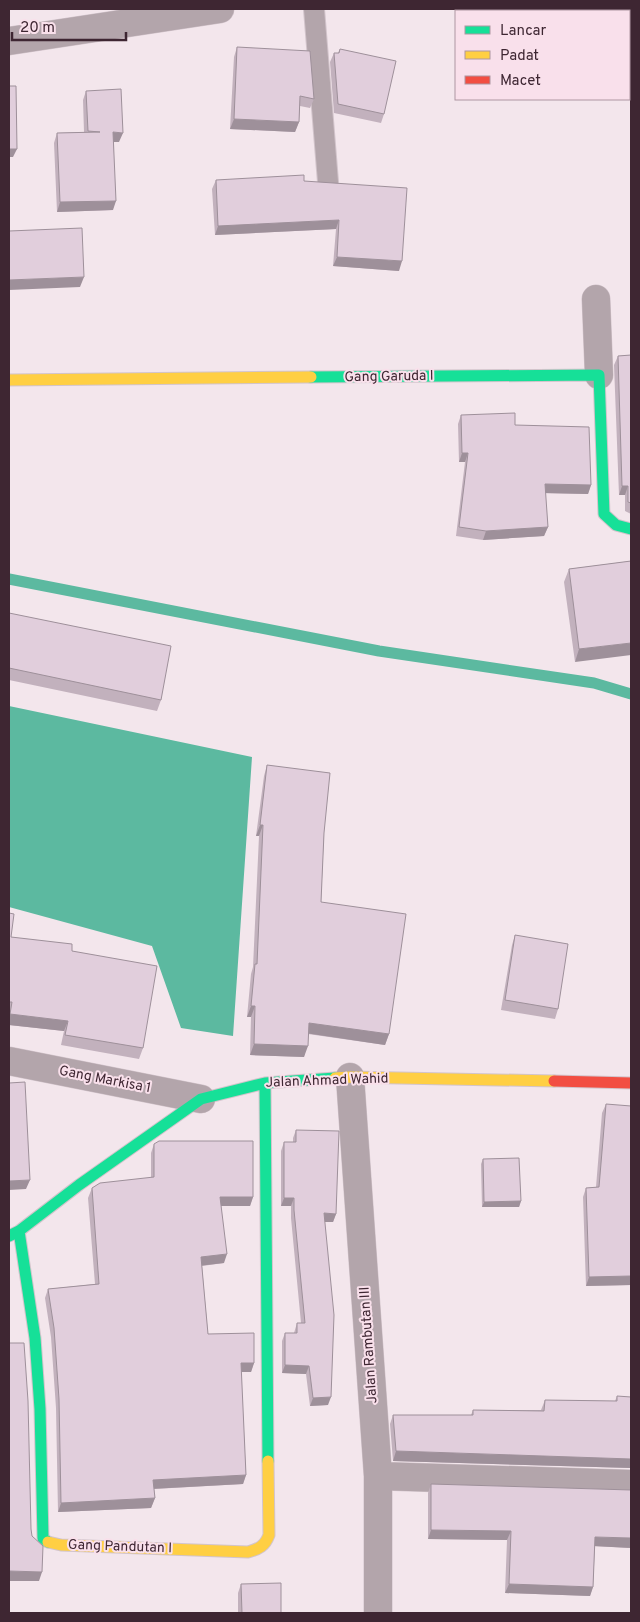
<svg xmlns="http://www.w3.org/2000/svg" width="640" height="1622" font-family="Overpass,sans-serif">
  <rect width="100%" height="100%" fill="#f3e6ec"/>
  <path fill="#5cb9a0" d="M9 706 252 757 233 1036 181 1028 152 946 9 907Z"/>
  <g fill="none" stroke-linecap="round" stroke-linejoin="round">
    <path stroke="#5cb9a0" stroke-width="11" d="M9 579 379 651 594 683 631 694"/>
    <defs>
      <path id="lane" d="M314 9 328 182"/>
      <path id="street" d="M9 41 220 9
        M596 299 599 375
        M9 1061 201 1099
        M350 1077 378 1476V1613
        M378 1476 631 1484"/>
      <path id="fast" d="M311 377 599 375 604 514 616 525 631 529
        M265 1083 268 1461
        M19 1231 35 1338 40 1409 43 1538 48 1542
        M9 1236 19 1231 79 1185 201 1099 265 1083 335 1078"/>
      <path id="slow" d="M9 380 311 377
        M335 1078 350 1077 554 1081
        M48 1542 61 1545 248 1552C259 1549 265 1546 269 1535L268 1461"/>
      <path id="jam" d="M554 1081 631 1083"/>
    </defs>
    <use href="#lane" stroke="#d2c4cb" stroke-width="22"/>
    <use href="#street" stroke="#d2c4cb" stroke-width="29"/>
    <use href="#fast" stroke="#d2c4cb" stroke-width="13"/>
    <use href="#slow" stroke="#d2c4cb" stroke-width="13"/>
    <use href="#jam" stroke="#d2c4cb" stroke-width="13"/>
    <use href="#lane" stroke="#b3a5ab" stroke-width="20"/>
    <use href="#street" stroke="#b3a5ab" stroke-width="28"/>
    <use href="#fast" stroke="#16e098" stroke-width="11"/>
    <use href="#slow" stroke="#ffcf43" stroke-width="11"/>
    <use href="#jam" stroke="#f24e42" stroke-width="11"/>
  </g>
  <path fill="#c2b1bd" d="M525 9H571V11H525Z
    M237 47 314 99 310 108 300 106 299 122 295 132 230 129 234 57Z
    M340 49 384 114 381 123 334 113 330 62 334 53H338Z
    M86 91 119 142H114L113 210 57 212 54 143 57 133 84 132 83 100Z
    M216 180 304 181 399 271 333 266 336 229 215 235 212 189Z
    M631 355V514L625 511V495H619L614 365 618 356Z
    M461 415 515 425 591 485 588 494 545 493 548 527 544 536 483 540 456 536 465 462H459L458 424Z
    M631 561 575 662 564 582 569 569Z
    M9 613 161 700 157 711 9 680Z
    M267 765 324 833 321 902 389 1034 385 1045 308 1034 304 1057 250 1055 251 1017H247L251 974 253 967 259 836H256L264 776Z
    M9 913 11 937 72 951 143 1048 139 1059 61 1045 64 1031 9 1025Z
    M515 935 558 1009 555 1019 501 1010 512 945Z
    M606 1104 631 1285 586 1286 583 1197 586 1188 596 1187 602 1113Z
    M296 1130 336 1214 333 1222H325L328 1405 310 1406 306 1374 282 1373V1341L285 1333H294L297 1323H301L291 1218V1206H281V1151L284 1142H293V1138Z
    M154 1144 253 1197 250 1206H221L224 1263 202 1266 208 1334 254 1363 251 1372H241L246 1475 243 1484 154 1489 155 1498 151 1508 58 1512 56 1408 51 1337 45 1298 48 1289 95 1284 88 1198 92 1188 151 1178V1153Z
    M483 1159 521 1201 519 1207H482L481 1164Z
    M617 1396 631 1468 393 1461 390 1424 393 1415H471L473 1410H541L545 1400 615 1401Z
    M431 1484 631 1548 595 1546 593 1587 590 1596 505 1593 507 1540 428 1539V1493Z
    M241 1584 281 1613H238V1593Z"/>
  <path fill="#9e909a" d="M234 119 299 122 295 132 230 129Z
    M113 132 123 133 119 142H110Z
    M9 149H17L13 157H9Z
    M116 201 113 210 57 212 60 202Z
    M339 220 336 229 215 235 218 226Z
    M337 257 402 261 399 271 333 266Z
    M84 277 80 287 9 290V280Z
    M462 453H468L465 462H459Z
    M545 484 591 485 588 494 541 493Z
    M622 486H628L625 495H619Z
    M548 527 544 536 483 540 486 531Z
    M631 643V655L575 662 579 649Z
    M260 825H263L259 836H256Z
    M251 1006H255L251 1017H247Z
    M10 1014 68 1021 64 1031 9 1025V1018Z
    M309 1023 389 1034 385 1045 305 1033Z
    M254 1044 308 1046 304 1057 250 1055Z
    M30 1180 26 1189 9 1190V1181Z
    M220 1197H253L250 1206H216Z
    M284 1198H294L291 1206H281Z
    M521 1201 519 1207H482L484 1202Z
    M324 1213 336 1214 333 1222H321Z
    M227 1254 224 1263 198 1266 201 1257Z
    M631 1276V1285L586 1286 589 1277Z
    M241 1363H254L251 1372H238Z
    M285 1365 309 1366 306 1374 282 1373Z
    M331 1397 328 1405 310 1406 313 1398Z
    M396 1451 631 1459V1468L393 1461Z
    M246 1475 243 1484 150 1489 153 1480Z
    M155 1498 151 1508 58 1512 61 1503Z
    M431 1530 511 1531 507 1540 428 1539Z
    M595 1537 631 1538V1548L592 1546Z
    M9 1571 42 1572 39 1581H9Z
    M509 1584 593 1587 590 1596 505 1593Z"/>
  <path fill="#e1cedc" stroke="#9e909a" d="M529 9H571V11H529Z
    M237 47 310 51 314 99 300 96 299 122 234 119Z
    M340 49 396 61 384 114 338 104 334 53H339Z
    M9 86H16L17 149H9Z
    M121 89 123 133 113 132 116 201 60 202 57 133 100 132 88 131 86 91Z
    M304 175V181L407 188 402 261 337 257 339 220 218 226 216 180Z
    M82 228 84 277 9 280V231Z
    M631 355V503L628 502V486H622L618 356Z
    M515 413V425L589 427 591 485 545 484 548 527 486 531 459 527 468 453H462L461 415Z
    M631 561V643L579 649 569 569Z
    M9 613 171 646 161 700 9 668Z
    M267 765 330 773 324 833 321 902 406 914 389 1034 309 1023 308 1046 254 1044 255 1006H251L255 964H257L263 825H260Z
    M9 913 14 914 11 937 72 944V951L157 966 143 1048 65 1035 68 1021 10 1014 12 1002H9Z
    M515 935 568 944 558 1009 505 1000Z
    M25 1082 30 1180 9 1181V1083Z
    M606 1104 631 1106V1276L589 1277 586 1188 599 1187Z
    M296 1130 339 1131 336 1214 324 1213 334 1315 331 1397 313 1398 309 1366 285 1365V1333H297V1323H305L294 1210V1198H284V1142H296Z
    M159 1141H253V1197H220L227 1254 201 1257 208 1334 254 1333V1363H241L246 1475 153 1480 155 1498 61 1503 59 1399 54 1328 48 1289 99 1284 92 1188 100 1183 154 1177V1144Z
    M519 1158 521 1201 484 1202 483 1159Z
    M9 1343H24L28 1401 31 1529 32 1536 43 1546 42 1572 9 1571Z
    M617 1396 631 1397V1459L396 1451 393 1415H473V1410L544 1411 545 1400 617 1401Z
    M431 1484 631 1490V1538L595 1537 593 1587 509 1584 511 1531 431 1530Z
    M281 1583V1613H242L241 1584Z"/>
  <g text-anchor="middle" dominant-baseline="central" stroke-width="4" stroke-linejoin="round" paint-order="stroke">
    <g font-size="14" fill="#3e2632" stroke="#f9e0eb">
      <text transform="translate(389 377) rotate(-1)">Gang Garuda I</text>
      <text transform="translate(105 1080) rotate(11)">Gang Markisa 1</text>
      <text transform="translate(327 1081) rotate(-2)">Jalan Ahmad Wahid</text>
      <text transform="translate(369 1345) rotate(-94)">Jalan Rambutan III</text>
      <text transform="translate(120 1547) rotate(2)">Gang Pandutan I</text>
    </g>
  </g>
  <rect width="640" height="1622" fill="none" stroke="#3e2632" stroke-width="20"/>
  <rect x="455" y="10" width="175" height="90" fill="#f9e0eb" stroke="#ae96a1"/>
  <rect x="465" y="26" width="25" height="8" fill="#16e098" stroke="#ae96a1"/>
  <text x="500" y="35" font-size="15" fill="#3e2632">Lancar</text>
  <rect x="465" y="51" width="25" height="8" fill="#ffcf43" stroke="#ae96a1"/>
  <text x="500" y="60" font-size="15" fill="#3e2632">Padat</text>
  <rect x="465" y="76" width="25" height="8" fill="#f24e42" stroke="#ae96a1"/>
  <text x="500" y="85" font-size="15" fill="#3e2632">Macet</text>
  <path d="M12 32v8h114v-8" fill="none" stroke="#3e2632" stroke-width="2.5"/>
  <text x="20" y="32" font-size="15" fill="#3e2632" stroke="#f9e0eb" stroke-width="4" paint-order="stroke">20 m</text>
</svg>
